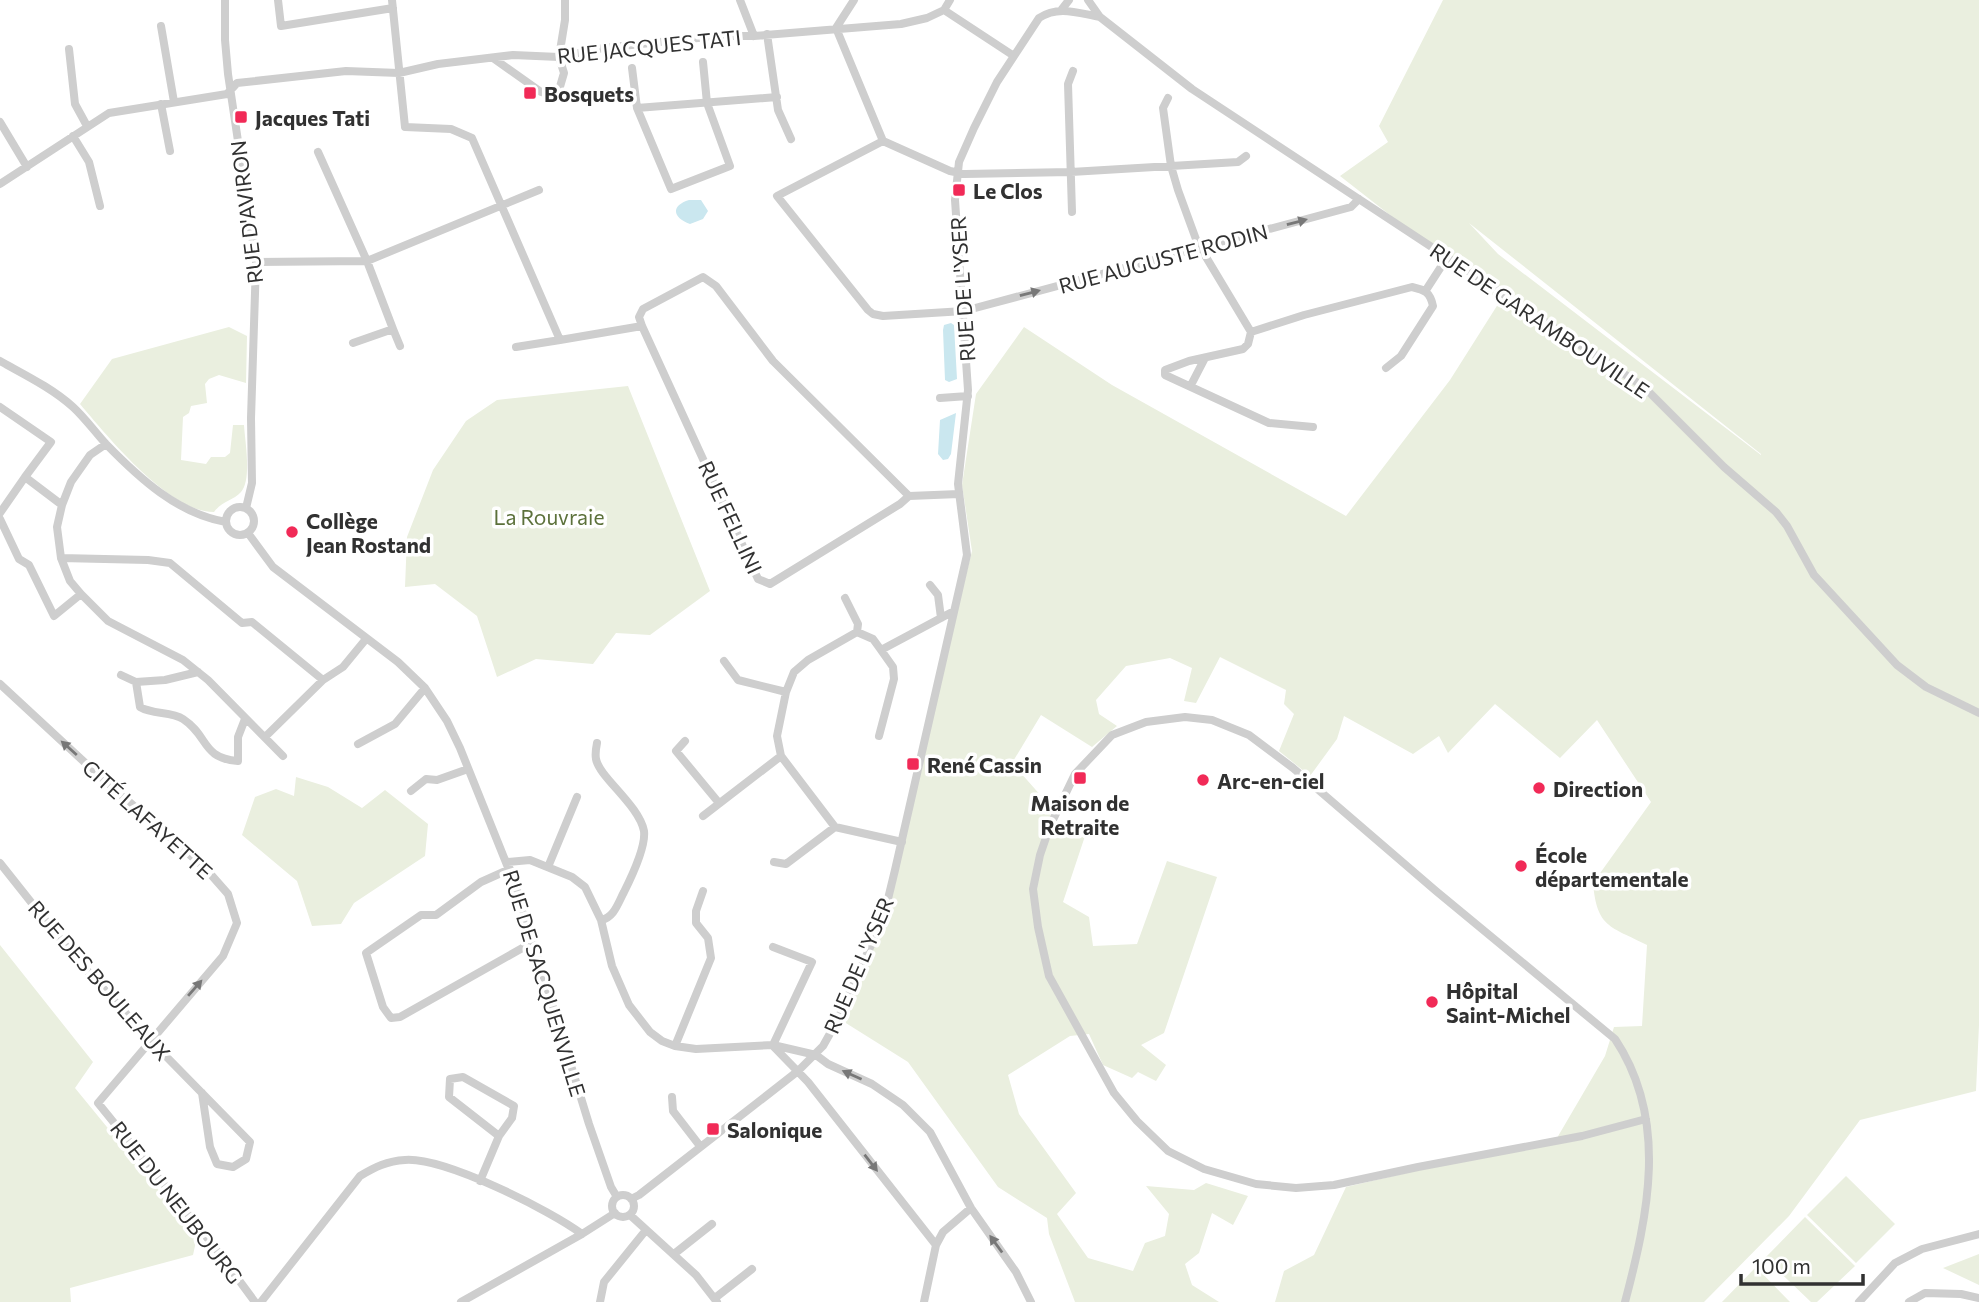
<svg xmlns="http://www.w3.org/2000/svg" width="1979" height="1302" font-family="Commissioner,sans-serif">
  <rect width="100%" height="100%" fill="#fff"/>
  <path fill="#eaefdf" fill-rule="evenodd" d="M1443 0H1979V1025L1976 1091 1860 1120 1789 1216 1704 1302H1275L1284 1271 1314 1255 1346 1187 1557 1138 1605 1056 1614 1027 1642 1026 1647 945C1610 926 1597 928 1593 883L1651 802 1597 720 1560 758 1495 704 1448 753 1439 736 1413 754 1344 716 1337 739 1310 776 1279 751 1294 714 1284 704 1286 690 1220 657 1196 703 1184 701 1192 668 1170 658 1126 666 1096 700 1099 714 1117 726 1092 747 1041 715 1012 763 1050 806 1051 820 1085 836 1063 902 1089 917 1093 946 1137 944 1167 861 1217 877 1164 1033 1141 1045 1166 1065 1156 1081 1138 1072 1132 1078 1103 1065 1089 1034 1070 1036 1008 1075 1019 1114 1076 1193 1057 1214 1088 1258 1133 1271 1145 1243 1165 1236 1169 1214 1146 1186 1194 1190 1206 1183 1248 1196 1233 1225 1212 1213 1199 1253 1185 1264 1192 1285 1219 1302H1075L1049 1234 1047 1218 998 1187 908 1062 841 1020 890 900 929 725 972 551 962 485 976 394 1024 327 1112 385 1346 516 1450 380 1500 301 1340 176 1388 142 1379 126ZM1469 223 1761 454V455L1498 254Z
    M229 327 247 336 246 383 219 375 209 379 205 384 207 403 191 406 189 413 183 417 181 460 206 464 211 457H225L230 453 233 425H244C245 442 252 479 241 492 233 501 223 500 214 512 169 512 108 437 80 404L112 359Z
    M628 386 710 591 650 635 616 633 593 664 536 659 497 677 477 616 435 584 405 587 407 537 433 470 466 421 497 400Z
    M296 777 328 787 362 808 385 790 428 824 425 856 354 903 341 924 312 926 297 881 242 835 255 797 276 789 294 796Z
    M0 945 93 1062 75 1088 197 1237 193 1255 70 1288 71 1302H0Z
    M1846 1176 1895 1224 1856 1263 1807 1215Z
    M1805 1217 1855 1266 1817 1302H1811L1765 1258Z
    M1979 1254V1285L1943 1268Z
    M1756 1267 1790 1302H1722Z"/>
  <path fill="#cae7ef" d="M689 200H701L708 211 703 219 690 224C673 218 670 206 689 200Z
    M951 323 954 325 957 379 949 382 945 380 943 330 944 325Z
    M956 413 951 454 948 459 943 460 938 454 940 420Z"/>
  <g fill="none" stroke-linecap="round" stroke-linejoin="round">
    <path stroke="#cecece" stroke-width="8" d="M225 0V40L228 74 256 262 251 418 252 483 246 508
      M278 0 281 26 393 8
      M392 0 405 127 451 129 472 138 560 340 642 326
      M740 0 754 36
      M854 0 836 28 883 141 950 171 965 174 1071 172 1238 162 1246 156
      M1088 0 1100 17 1192 89 1644 387 1724 467 1776 512 1787 526 1814 575 1897 665 1926 687 1979 713
      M1062 9 1069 0
      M944 10 1014 56
      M944 10 950 0
      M161 26 174 102
      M767 34 778 110 791 139
      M69 49 75 104 87 126
      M493 58 541 92 548 94 559 90 564 73 559 57 565 20V0
      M632 68 637 108 671 189 730 166 707 103 703 62
      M1168 98 1163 108 1171 166 1178 190 1197 242 1251 332
      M161 104 170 151
      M637 108 777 97
      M0 122 27 167
      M73 136 89 162 100 206
      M883 141 777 196 868 310 873 314 883 316 964 311 1351 207 1359 199
      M318 152 367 261 393 329 353 343
      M0 184 109 113 227 94 237 83 346 71 399 73 438 64 513 55 559 57 603 48 717 36H754L901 24 927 18 944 10
      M1072 212 1068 84 1073 71
      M256 262 367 261 539 190
      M1426 290 1448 256
      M393 329 400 346
      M1251 332 1304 315 1412 287C1425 290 1430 292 1433 306L1401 356 1386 368
      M1251 332 1248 344 1243 349 1189 361 1165 370V375L1269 423 1313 427
      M516 347 560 340
      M0 361C25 375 52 388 73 407 85 418 95 432 106 444 139 478 178 514 226 522
      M1191 385 1205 358
      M940 398 968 396
      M0 407 51 442 25 477 62 505
      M106 444 90 455 71 482 62 505 57 527 61 558 70 581 81 594 108 621 183 660 208 680 283 756
      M909 496 773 361 716 286 703 277 643 309 639 317 642 326 758 579 770 584 900 504 909 496 959 494
      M226 521a14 14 0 1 1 28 0a14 14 0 1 1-28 0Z
      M0 513 25 477
      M0 519 19 559 29 565 54 616 81 594
      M248 533 273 567 398 662 425 688 447 721 460 748 517 890 589 1124 611 1187 617 1197
      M61 558 148 560 170 563 242 623 252 622 323 680
      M930 585 938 595 941 618
      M845 598 858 624 857 632
      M724 661 738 680 786 692 777 736 781 756 835 827
      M121 675 136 682 165 680 198 672
      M136 682 140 707C153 715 171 711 183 719 209 736 201 758 238 761V737L245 719
      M0 684 94 771 206 869 228 894 237 923 223 956 98 1103 213 1245 255 1302
      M786 692 794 672 808 660 857 632 873 639 881 650 954 611
      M879 736 894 679 893 667 881 650
      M265 737 323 680 343 667 366 639
      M685 741 676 751 719 803
      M597 743C596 748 595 754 596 759 599 777 639 805 644 831 646 847 631 878 624 892 618 903 614 918 601 920
      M358 744 395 724 425 688
      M411 791 426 779 437 780 468 769
      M703 816 781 756
      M507 862 530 860 572 877 585 887 601 920 612 966 629 1005 650 1032 662 1041 675 1046 696 1049 773 1045 816 1055 828 1064 872 1084 903 1105 930 1132 971 1208 1016 1272 1031 1302
      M774 862 786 864 835 827 902 842
      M0 863 73 955 150 1040 250 1142 246 1159 233 1167 217 1164 210 1147 202 1093
      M548 867 577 797
      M510 869 481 882 436 915H421L366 953 383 1007 391 1018 400 1017 533 942
      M773 1045 812 962 773 947
      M675 1046 711 958 708 938 696 923V911L703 891
      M774 1047 808 1082 936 1245
      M672 1097 673 1111 700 1146
      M480 1181 499 1136 449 1097 450 1079 463 1077 514 1106 512 1118 499 1136
      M612 1206a11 11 0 1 1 22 0a11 11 0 1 1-22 0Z
      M631 1199 639 1195 798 1071 823 1046 837 1021 876 934 887 903 895 870 967 555 958 484 968 390 955 200 959 162 974 128 997 82 1039 18C1058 5 1078 13 1100 17
      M630 1215 696 1275 717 1302
      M674 1254 712 1224
      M715 1298 752 1269
      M261 1302 360 1176C375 1167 387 1161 405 1160 444 1157 550 1210 582 1234
      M461 1302 582 1234 615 1213
      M600 1302 604 1282 646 1230
      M924 1302 936 1245 943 1232 971 1208
      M1625 1302C1648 1215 1669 1120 1615 1039L1436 891 1293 768 1249 735 1212 720 1185 717 1146 722 1112 735 1075 774 1050 826 1040 855 1033 889 1038 927 1049 976 1114 1093 1137 1121 1168 1151 1204 1169 1256 1184 1296 1188 1334 1185 1418 1167 1582 1136 1646 1119
      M1859 1302 1895 1263 1922 1249 1979 1234
      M1909 1302 1925 1293 1961 1294 1979 1298"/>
  </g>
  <defs><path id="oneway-solid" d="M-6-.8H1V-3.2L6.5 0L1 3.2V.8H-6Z" transform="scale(1.75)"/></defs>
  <g fill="#787878">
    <use href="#oneway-solid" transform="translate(1297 222) rotate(-15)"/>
    <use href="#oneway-solid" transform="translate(1030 293) rotate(-15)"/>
    <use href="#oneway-solid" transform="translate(69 748) rotate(-138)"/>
    <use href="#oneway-solid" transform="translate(195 988) rotate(-49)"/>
    <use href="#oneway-solid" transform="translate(852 1075) rotate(-156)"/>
    <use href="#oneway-solid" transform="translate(871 1163) rotate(52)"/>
    <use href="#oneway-solid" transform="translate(996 1244) rotate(-126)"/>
  </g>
  <g fill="#f12a57" stroke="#fff" stroke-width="2.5">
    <rect x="523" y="86" width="14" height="14" rx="3.5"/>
    <rect x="234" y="110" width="14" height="14" rx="3.5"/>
    <rect x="952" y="183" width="14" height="14" rx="3.5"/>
    <circle cx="292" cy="532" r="7"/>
    <rect x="906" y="757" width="14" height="14" rx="3.5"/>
    <rect x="1073" y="771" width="14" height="14" rx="3.5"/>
    <circle cx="1203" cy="780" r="7"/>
    <circle cx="1539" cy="788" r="7"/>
    <circle cx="1521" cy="866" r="7"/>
    <circle cx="1432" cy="1002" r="7"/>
    <rect x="706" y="1122" width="14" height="14" rx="3.5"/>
  </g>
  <g text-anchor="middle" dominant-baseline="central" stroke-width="7" stroke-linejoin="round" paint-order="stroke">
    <g font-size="21" fill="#313131" stroke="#fff">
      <text transform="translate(649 46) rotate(-6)">RUE JACQUES TATI</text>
      <text transform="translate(246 212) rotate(-97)">RUE D'AVIRON</text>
      <text transform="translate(1163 258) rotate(-15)">RUE AUGUSTE RODIN</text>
      <text transform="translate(962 289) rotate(-94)">RUE DE L'YSER</text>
      <text transform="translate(1540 320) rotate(34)">RUE DE GARAMBOUVILLE</text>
      <text transform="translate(731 517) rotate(65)">RUE FELLINI</text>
      <text transform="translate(148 819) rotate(42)">CITÉ LAFAYETTE</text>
      <text transform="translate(858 965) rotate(-67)">RUE DE L'YSER</text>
      <text transform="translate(100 980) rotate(49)">RUE DES BOULEAUX</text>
      <text transform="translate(545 983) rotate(73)">RUE DE SACQUENVILLE</text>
      <text transform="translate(177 1202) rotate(52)">RUE DU NEUBOURG</text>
    </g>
    <g font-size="21" font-weight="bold" fill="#313131" stroke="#fff" text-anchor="start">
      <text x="544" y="93">Bosquets</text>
      <text x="255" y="117">Jacques Tati</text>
      <text x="973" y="190">Le Clos</text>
      <text x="306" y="520">Collège<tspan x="306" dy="24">Jean Rostand</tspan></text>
      <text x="927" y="764">René Cassin</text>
      <text x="1217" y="780">Arc-en-ciel</text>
      <text x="1553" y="788">Direction</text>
      <text x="1080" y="802" text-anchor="middle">Maison de<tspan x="1080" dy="24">Retraite</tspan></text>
      <text x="1535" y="854">École<tspan x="1535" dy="24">départementale</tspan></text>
      <text x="1446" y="990">Hôpital<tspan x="1446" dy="24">Saint-Michel</tspan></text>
      <text x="727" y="1129">Salonique</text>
    </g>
    <g font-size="21" fill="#5c713b" stroke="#fff">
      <text x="549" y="516">La Rouvraie</text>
    </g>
  </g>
  <path d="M1741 1274v10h122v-10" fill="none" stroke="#313131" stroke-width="3.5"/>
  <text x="1752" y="1274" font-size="21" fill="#313131" stroke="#ffffff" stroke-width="5" paint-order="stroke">100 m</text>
</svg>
